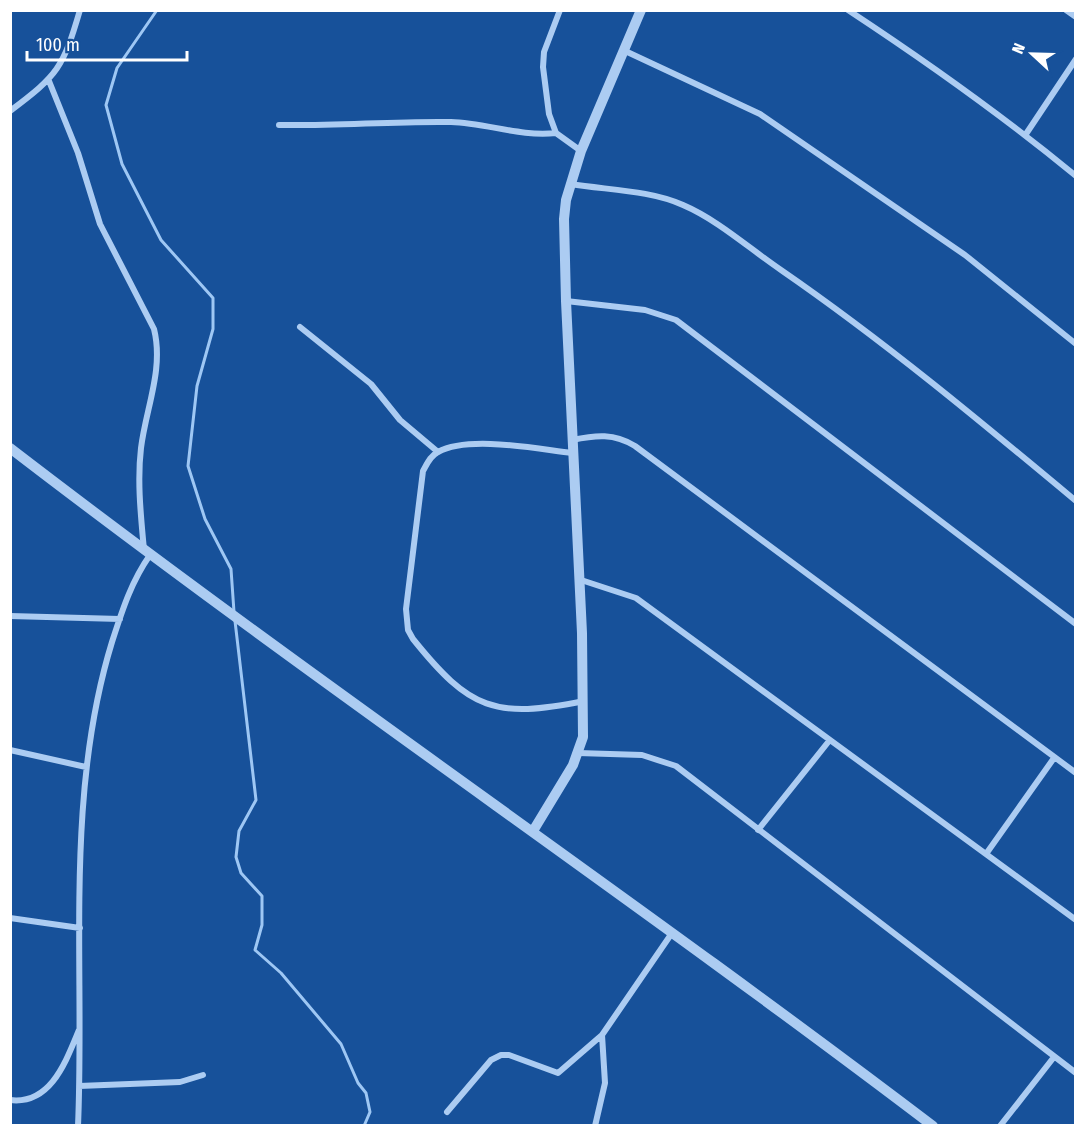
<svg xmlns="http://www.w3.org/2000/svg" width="1086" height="1136" font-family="'Fira Sans Condensed',sans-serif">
  <rect width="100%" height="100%" fill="#17519a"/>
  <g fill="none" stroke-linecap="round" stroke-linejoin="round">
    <path stroke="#9ec7f4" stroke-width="3" d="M157 10 117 68 106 105 122 164 161 240 213 298V329L197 386 188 466 205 519 231 569 234 612
      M235 621 256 800 239 831 236 857 241 873 262 896V925L255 950 281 973 341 1044 358 1083 366 1093 370 1112 364 1126"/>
    <path stroke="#acccf2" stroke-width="6" d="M560 10 544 52 543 67 549 114 556 133 581 151
      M848 10C927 62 1003 116 1076 176
      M1066 10 1076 17
      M623 50 760 114 965 255 1076 344
      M49 81 78 153 100 224 154 329C164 369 146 408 141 448 137 482 141 517 144 550
      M10 111C58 75 63 68 80 10
      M279 125C337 126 394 121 451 122 487 123 520 137 556 133
      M1026 134 1076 59
      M571 184C606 190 650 190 683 205 718 220 750 249 781 270 884 341 980 421 1076 501
      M566 301 645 310 676 320 1076 624
      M300 327 371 384 400 420 438 452
      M572 440C596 435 614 433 635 446L1076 773
      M572 453C537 449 469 435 438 452 430 456 427 464 423 471L406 609 408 630 413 639C470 710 495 719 584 701
      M578 579 636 598 1076 920
      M10 616 120 619
      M10 750 86 767
      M578 753 642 755 676 766 1076 1073
      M758 830 829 741
      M986 854 1054 758
      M10 918 80 928
      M79 1086 180 1082 203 1075
      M10 1100C51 1105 66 1061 79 1030
      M447 1112 491 1060 501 1055H509L558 1073 602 1035
      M78 1126C85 965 64 798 112 642 122 611 131 582 150 555
      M595 1126 605 1083 602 1035 672 933
      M1000 1126 1054 1057"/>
    <path stroke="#acccf2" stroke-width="10" d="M10 448C313 681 629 895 933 1126
      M533 831 573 765 583 737 582 633 566 301 564 219 566 200 581 151 641 10"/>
  </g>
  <rect width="1086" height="1136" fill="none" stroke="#ffffff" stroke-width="24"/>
  <g transform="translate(1032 54) rotate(292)" stroke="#17519a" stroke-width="4.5" paint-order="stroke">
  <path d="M0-4.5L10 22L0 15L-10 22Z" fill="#ffffff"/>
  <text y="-9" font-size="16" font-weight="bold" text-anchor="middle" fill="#ffffff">N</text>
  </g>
  <path d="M27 51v9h160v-9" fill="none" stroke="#ffffff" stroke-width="3"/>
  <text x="36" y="51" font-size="18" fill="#ffffff" stroke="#17519a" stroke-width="4.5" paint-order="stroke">100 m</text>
</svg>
